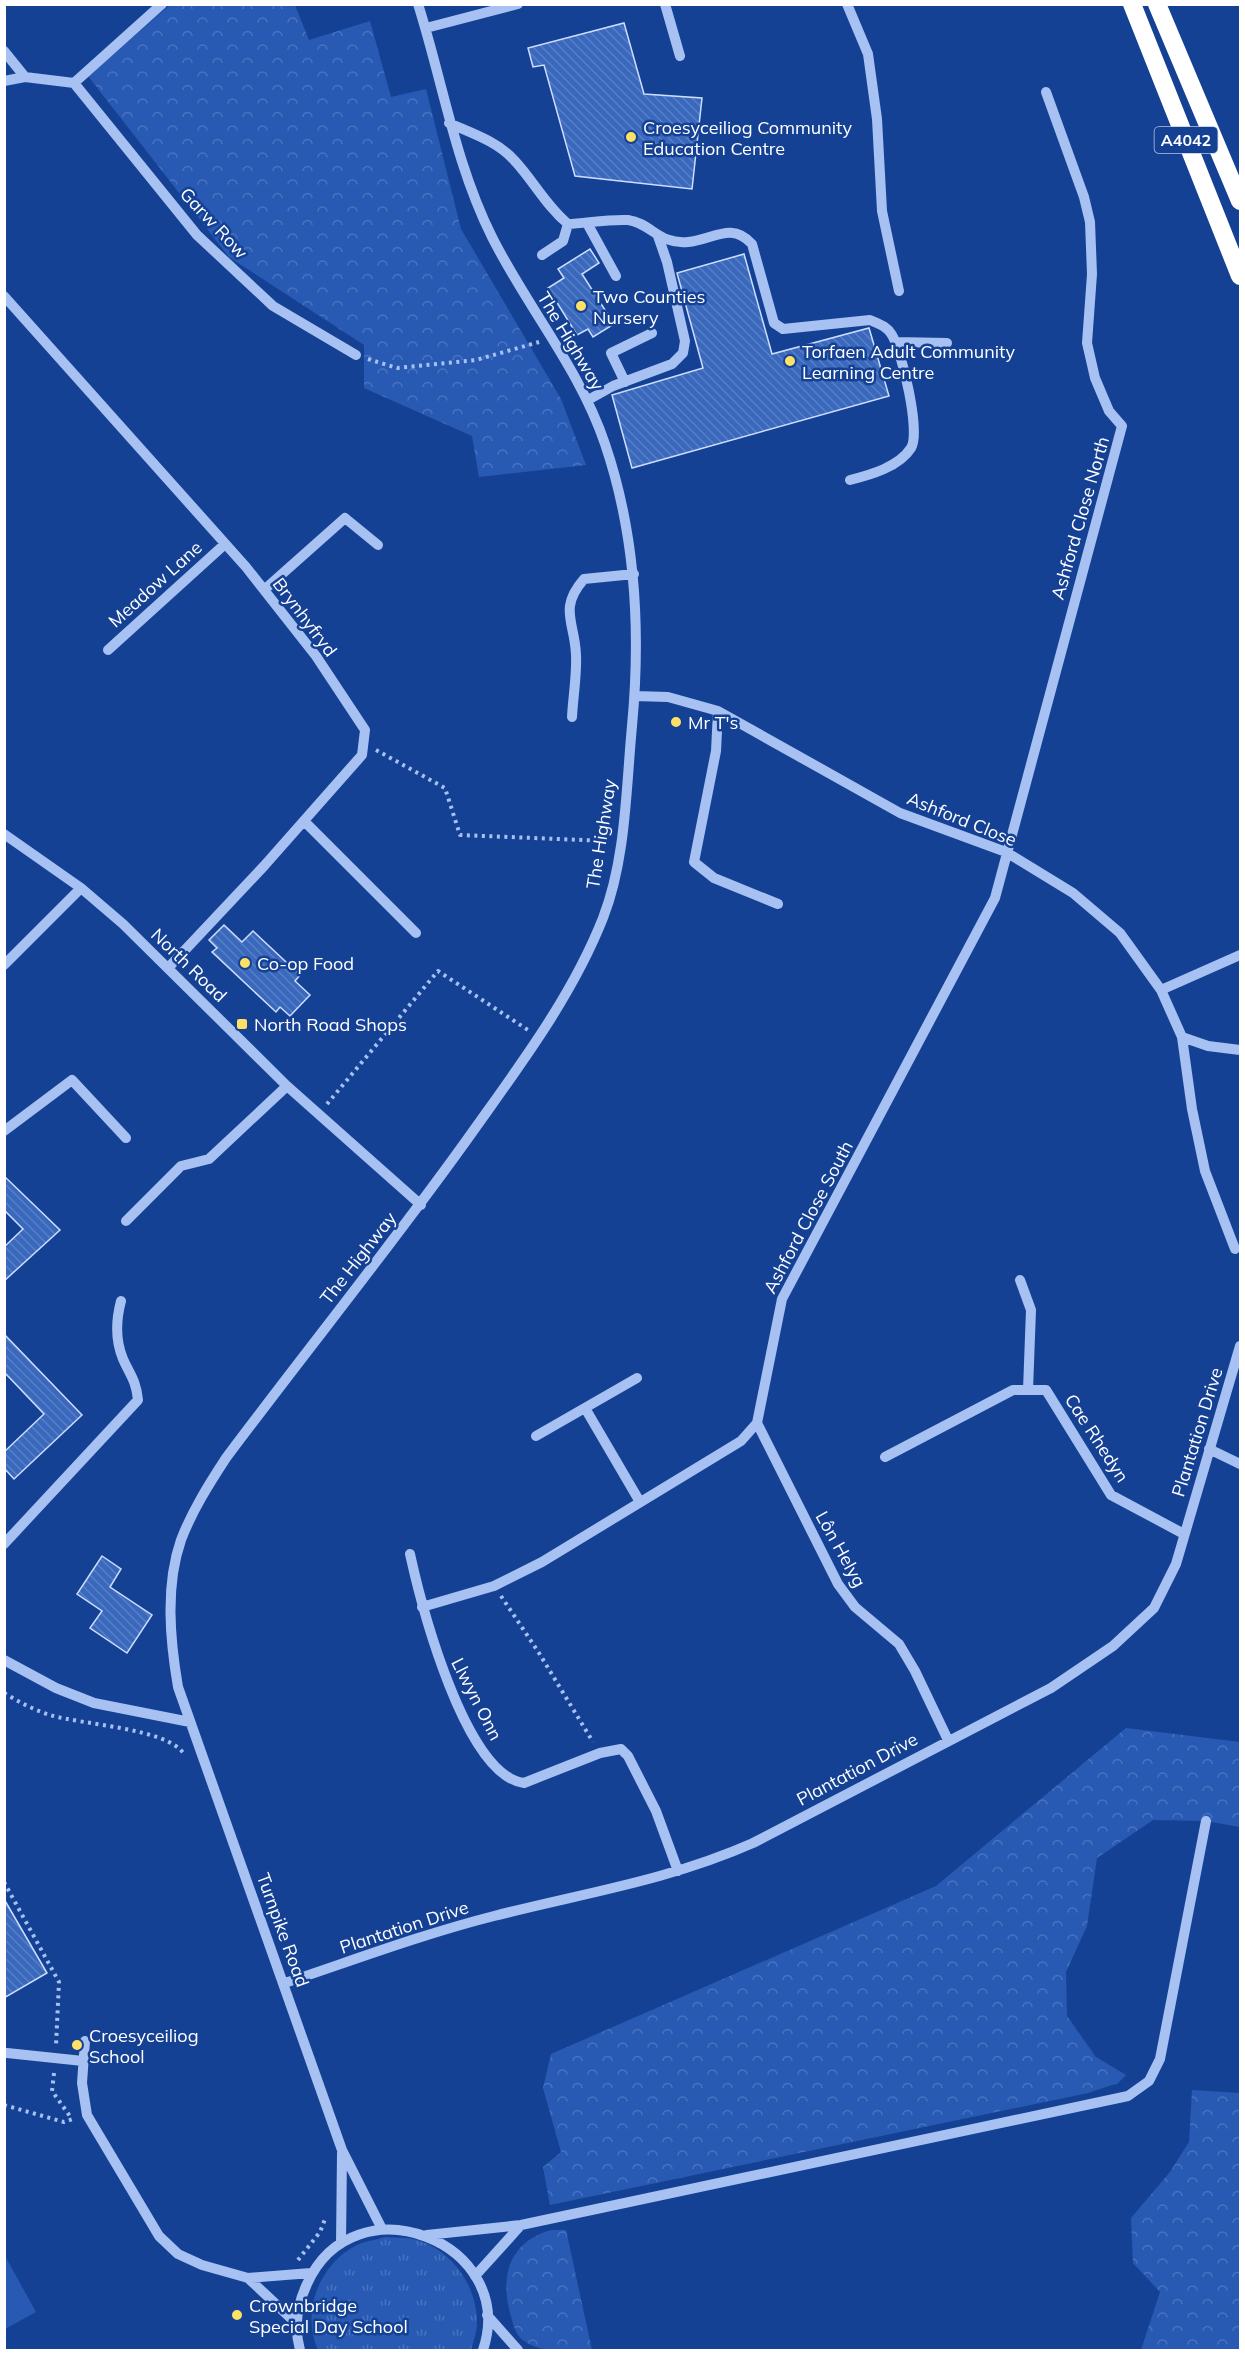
<svg xmlns="http://www.w3.org/2000/svg" width="1245" height="2355" font-family="Mulish,sans-serif">
  <defs>
    <pattern id="grass-tufts" width="24" height="20" patternUnits="userSpaceOnUse" patternTransform="scale(1.5)"><rect width="24" height="20" fill="#285ab4"/><path d="M3 7l-1-3M5 7V3M7 7l1-3M15 17l-1-3M17 17v-4M19 17l1-3" fill="none" stroke="#4873bf"/></pattern>
    <pattern id="forest-crowns" width="20" height="18" patternUnits="userSpaceOnUse" patternTransform="scale(1.5)"><rect width="20" height="18" fill="#285ab4"/><path d="M2 6a3 3 0 1 1 6 0M12 15a3 3 0 1 1 6 0" fill="none" stroke="#4873bf"/></pattern>
    <pattern id="building-back-hatch" width="6" height="6" patternUnits="userSpaceOnUse" patternTransform="scale(1.5)"><rect width="6" height="6" fill="#3968bc"/><path d="M-1 5l2 2M0 0l6 6M5-1l2 2" fill="none" stroke="#577fc6"/></pattern>
  </defs>
  <rect width="100%" height="100%" fill="#154195"/>
  <path fill="url(#grass-tufts)" d="M385 2237C394 2238 404 2237 413 2239 451 2248 477 2285 477 2323 477 2332 473 2342 471 2350H318C301 2312 319 2264 357 2245 365 2241 376 2240 385 2237Z"/>
  <path fill="url(#forest-crowns)" d="M170 5H295L309 40 370 21 391 97 426 89 461 229 561 399 586 465 479 477 472 436 364 388V345L229 257 88 76Z
    M1126 1728 1240 1742V1827L1206 1821 1153 1820 1097 1858 1087 1926 1066 1972 1067 2016 1096 2057 1126 2075 1118 2083 1088 2093 550 2205 543 2167 561 2152 543 2088 551 2054 936 1886Z
    M1192 2090 1240 2093V2350H1141L1160 2292 1133 2263 1131 2218 1170 2172 1189 2142Z
    M551 2230H566L592 2350C570 2351 543 2354 524 2341 515 2335 513 2323 510 2313 500 2274 510 2242 551 2230Z"/>
  <path fill="#285ab4" d="M5 2256 36 2312 5 2329H4Z"/>
  <path fill="url(#building-back-hatch)" stroke="#cddefc" stroke-width="1.5" d="M624 23 644 94 702 98 692 189 575 176 544 65 533 67 528 48Z
    M590 249 599 263 582 274 614 324 593 337 588 329 577 335 548 288 564 278 558 269Z
    M744 254 772 354 869 328 889 396 632 468 612 395 703 368 677 273Z
    M224 925 242 942 253 931 300 975 295 981 310 995 290 1016 280 1007 276 1012 212 952 217 948 209 940Z
    M4 1176 60 1230 4 1281V1247L23 1229 4 1210Z
    M4 1334 82 1415 14 1479 4 1468V1452L44 1414 4 1372Z
    M102 1556 121 1569 110 1587 152 1615 127 1653 90 1628 102 1611 77 1594Z
    M4 1899 47 1973 4 1998Z"/>
  <g fill="none" stroke-linecap="round" stroke-linejoin="round">
    <path stroke="#a6c1f2" stroke-width="4" stroke-dasharray="3 4.5" stroke-linecap="butt" d="M368 359 397 368 476 360 539 342
      M376 750 445 788 460 835 607 841
      M327 1104 438 971 528 1030
      M501 1596 539 1653 593 1742
      M4 1693C19 1702 34 1710 50 1715 83 1725 167 1728 184 1754
      M4 1882 59 1982 56 2045
      M54 2073 52 2091 72 2119
      M4 2105 64 2122 73 2119
      M298 2260 320 2232 325 2219"/>
    <path stroke="#a6c1f2" stroke-width="10" d="M665 4 680 56
      M847 4 868 54 877 119 882 211 899 291
      M426 28 518 4
      M4 51 25 77
      M4 81 25 77 74 83 162 4
      M74 83 197 235 273 306 356 355
      M449 123C471 133 497 141 514 160 533 180 546 206 568 224 587 223 609 219 628 220 651 223 659 245 688 242 713 240 731 221 752 244L774 323 783 329 870 320C879 324 887 326 892 335 902 352 921 432 911 448 899 467 870 475 850 480
      M587 223 616 276
      M542 255 563 241 568 224
      M4 296 246 567 316 656 365 730 362 755 264 866 169 967
      M895 342 947 343
      M625 382 611 353 652 333
      M588 400 613 386 672 364 683 353 685 341 667 262 658 236
      M264 590 345 518 378 545
      M108 650 225 544
      M635 696 668 697 718 711 900 813 1006 852 1073 893 1120 933 1161 990 1182 1037 1192 1109 1205 1171 1235 1249
      M718 711 716 751 694 862 714 878 778 904
      M572 717C573 697 577 675 576 655 575 622 558 609 584 579L634 574
      M304 821 416 933
      M4 834 81 888 123 924 287 1086 421 1205
      M4 965 81 888
      M1161 990 1240 955
      M1182 1037 1208 1046 1240 1050
      M4 1131 72 1080 126 1138
      M126 1221 181 1166 209 1159 287 1086
      M1020 1280 1031 1310 1028 1390
      M585 1408 640 1502
      M757 1423 838 1584 855 1607 899 1644 915 1671 948 1740
      M536 1436 637 1378
      M1209 1449 1240 1464
      M885 1457 1013 1390H1046L1111 1495 1184 1534
      M4 1544 138 1400C136 1380 130 1375 123 1359 115 1340 116 1320 121 1301
      M410 1554C421 1604 465 1776 524 1783L600 1753 621 1749 628 1756 656 1811 678 1871
      M422 1607 494 1586 542 1562 741 1441 757 1423 782 1299 995 898 1122 426 1109 411 1095 378 1087 343 1092 274 1090 222 1084 197 1046 92
      M4 1660 56 1688 94 1703 190 1722
      M285 1983C354 1960 423 1934 494 1916 583 1893 667 1881 753 1843L1051 1688 1113 1646 1154 1608 1176 1564 1240 1346
      M85 2041 82 2083 87 2115 159 2236 178 2254 202 2265 248 2278 311 2273
      M7 2053 83 2061
      M382 2229 342 2150 178 1687C170 1640 165 1586 181 1540 192 1511 209 1484 226 1458 309 1347 396 1240 476 1127 523 1061 573 994 603 918 626 859 626 789 632 726 641 630 636 535 605 444 580 369 527 307 492 237 455 163 443 83 418 4
      M427 2235 521 2225 1128 2096 1149 2081 1160 2059 1206 1821
      M341 2243 342 2153
      M475 2276 521 2225
      M248 2278 296 2323
      M487 2315 518 2350
      M300 2350C294 2328 297 2305 307 2284 354 2178 519 2242 483 2350"/>
    <path stroke="#fff" stroke-width="18" d="M1132 4 1240 276
      M1157 4 1240 201"/>
  </g>
  <g fill="#ffe166" stroke="#154195" stroke-width="2">
    <circle cx="631" cy="137" r="6"/>
    <circle cx="581" cy="306" r="6"/>
    <circle cx="790" cy="361" r="6"/>
    <circle cx="676" cy="722" r="6"/>
    <circle cx="245" cy="963" r="6"/>
    <rect x="236" y="1018" width="12" height="12" rx="3"/>
    <circle cx="77" cy="2045" r="6"/>
    <circle cx="237" cy="2315" r="6"/>
  </g>
  <g text-anchor="middle" dominant-baseline="central" stroke-width="5" stroke-linejoin="round" paint-order="stroke">
    <rect fill="#154195" stroke="#b9c6df" stroke-width="1.5" x="1154.5" y="127" width="63" height="26" rx="4.5"/>
    <g font-size="16" font-weight="bold" fill="#fff">
      <text x="1186" y="140">A4042</text>
    </g>
    <g font-size="18" fill="#fff" stroke="#154195" text-anchor="start">
      <text x="643" y="127">Croesyceiliog Community<tspan x="643" dy="21">Education Centre</tspan></text>
      <text x="593" y="296">Two Counties<tspan x="593" dy="21">Nursery</tspan></text>
      <text x="802" y="351">Torfaen Adult Community<tspan x="802" dy="21">Learning Centre</tspan></text>
      <text x="688" y="722">Mr T's</text>
      <text x="257" y="963">Co-op Food</text>
      <text x="254" y="1024">North Road Shops</text>
      <text x="89" y="2035">Croesyceiliog<tspan x="89" dy="21">School</tspan></text>
      <text x="249" y="2305">Crownbridge<tspan x="249" dy="21">Special Day School</tspan></text>
    </g>
    <g font-size="18" fill="#fff" stroke="#154195">
      <text transform="translate(214 223) rotate(47)">Garw Row</text>
      <text transform="translate(571 341) rotate(59)">The Highway</text>
      <text transform="translate(1080 518) rotate(-74)">Ashford Close North</text>
      <text transform="translate(155 584) rotate(-42)">Meadow Lane</text>
      <text transform="translate(305 617) rotate(53)">Brynhyfryd</text>
      <text transform="translate(962 819) rotate(22)">Ashford Close</text>
      <text transform="translate(601 834) rotate(-81)">The Highway</text>
      <text transform="translate(189 965) rotate(44)">North Road</text>
      <text transform="translate(808 1217) rotate(-62)">Ashford Close South</text>
      <text transform="translate(358 1258) rotate(-52)">The Highway</text>
      <text transform="translate(1197 1432) rotate(-73)">Plantation Drive</text>
      <text transform="translate(1097 1438) rotate(57)">Cae Rhedyn</text>
      <text transform="translate(841 1549) rotate(61)">Lôn Helyg</text>
      <text transform="translate(477 1699) rotate(63)">Llwyn Onn</text>
      <text transform="translate(857 1769) rotate(-28)">Plantation Drive</text>
      <text transform="translate(404 1927) rotate(-18)">Plantation Drive</text>
      <text transform="translate(283 1930) rotate(70)">Turnpike Road</text>
    </g>
  </g>
  <rect width="1245" height="2355" fill="none" stroke="#ffffff" stroke-width="12"/>
</svg>
